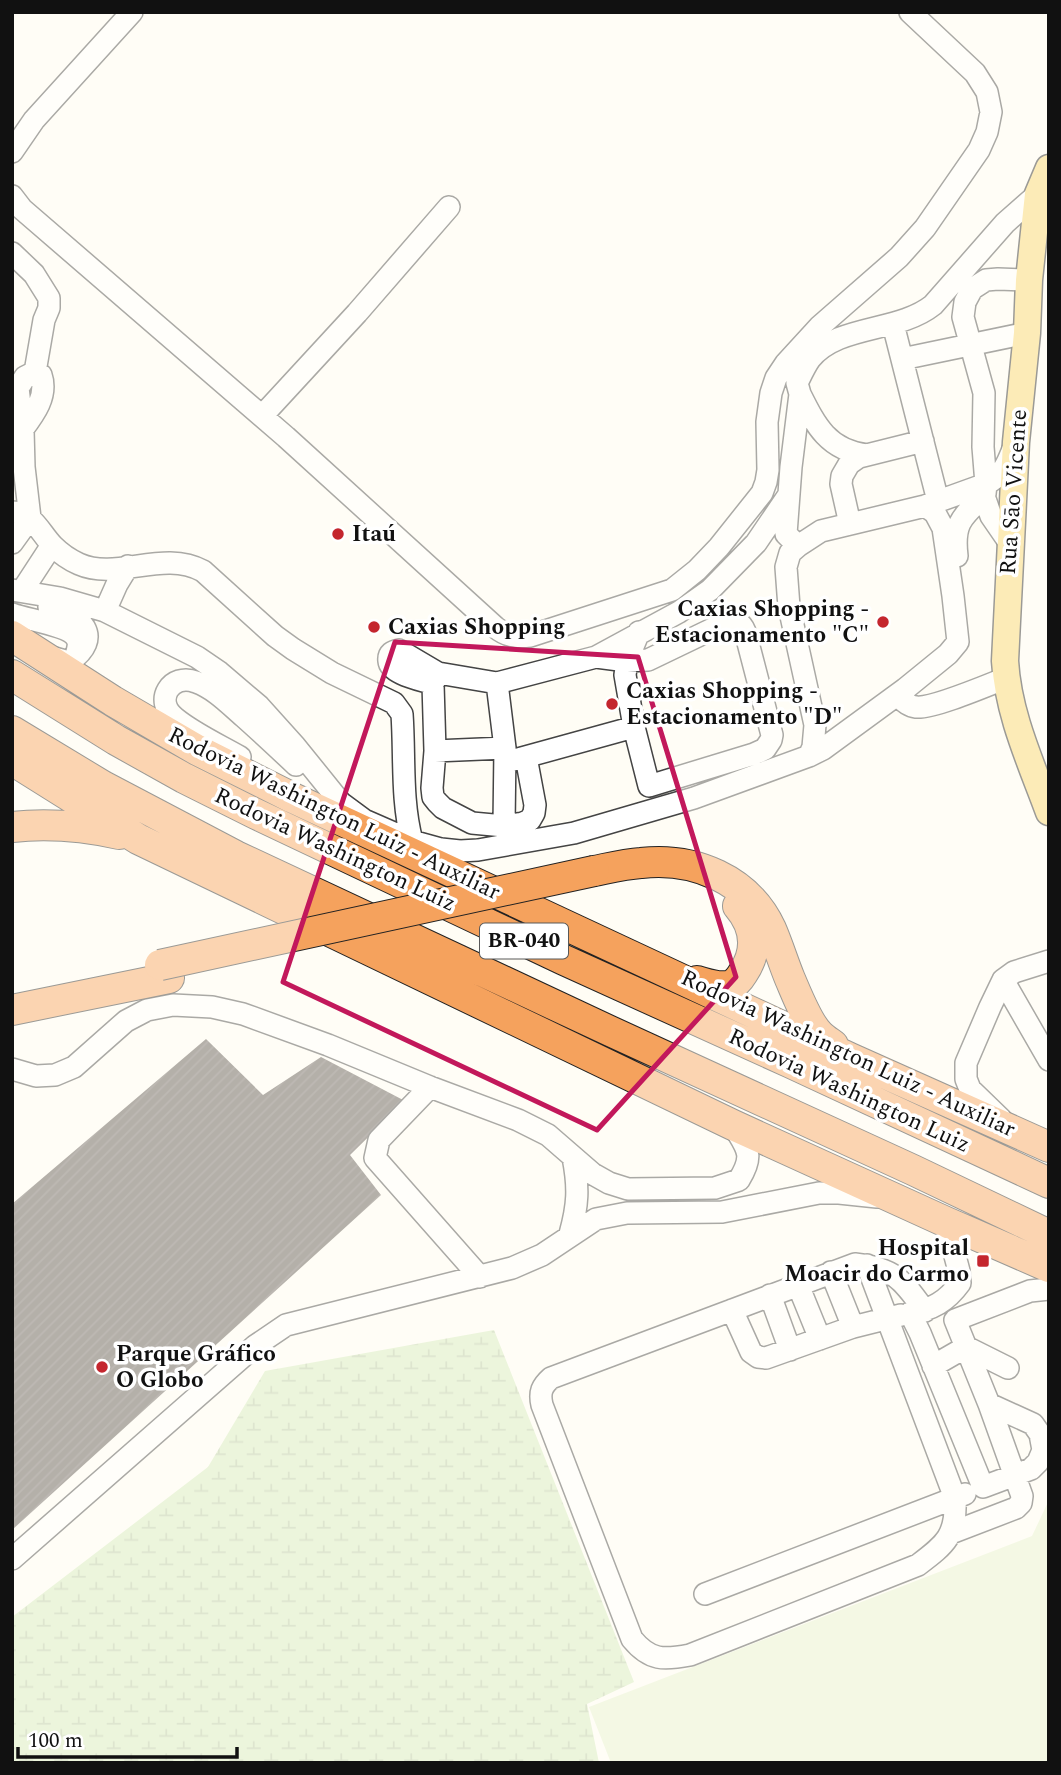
<svg xmlns="http://www.w3.org/2000/svg" width="1061" height="1775" font-family="Spectral,serif">
  <defs>
    <pattern id="wetland-marsh" width="20" height="14" patternUnits="userSpaceOnUse" patternTransform="scale(1.75)"><rect width="20" height="14" fill="#d5ebbd"/><path d="M1 5h8M5 5V1M11 12h8M15 12V8" fill="none" stroke="#b6c8a1"/></pattern>
    <pattern id="building-hatch" width="6" height="6" patternUnits="userSpaceOnUse" patternTransform="scale(1.75)"><rect width="6" height="6" fill="#5a524d"/><path d="M-1 1l2-2M0 6l6-6M5 7l2-2" fill="none" stroke="#6d6662"/></pattern>
  </defs>
  <rect width="100%" height="100%" fill="#fffdf5"/>
  <path fill="url(#wetland-marsh)" d="M494 1330 634 1682 587 1704 599 1763H12V1617L208 1467 265 1371Z"/>
  <path fill="#e6f2cf" d="M1049 1500V1763H611L589 1707 1032 1536Z"/>
  <path fill="url(#building-hatch)" d="M206 1039 263 1095 321 1057 405 1101 350 1155 381 1195 12 1530V1204Z"/>
  <g fill="none" stroke-linecap="round" stroke-linejoin="round">
    <defs>
      <path id="minor" d="M12 152 34 120 132 12
        M12 196 22 209 286 437 495 627C506 636 516 638 530 636L672 590 697 570 719 547 762 493 766 482 768 470 767 422 771 393 776 378 786 363 819 327 899 257 925 228 979 150 987 132 991 112 987 92 975 73 910 12
        M12 253 34 274 49 298V308L44 320 35 372
        M893 324 938 501
        M902 359 1027 333
        M800 394C816 426 828 450 867 455
        M262 416 357 313 449 207
        M12 444C26 423 50 401 41 375L35 372 25 377 18 388 23 430 24 467 30 518
        M985 494 986 484 983 447 984 393 963 317 965 302 972 289 986 280 998 279 1029 280
        M12 512C33 512 40 533 53 546 60 553 70 560 79 564 117 581 163 549 203 571L275 636 293 649 332 673 394 703 402 714C405 756 401 800 412 841L364 820 341 803 295 746 259 706 219 672 197 657 105 611 60 598 12 590
        M850 524 841 484 842 476 849 464 859 457 923 441
        M12 543 30 518
        M798 546 786 534 791 467 800 394 797 383C801 375 805 366 810 359 838 324 898 333 933 305L1005 223 1038 194 1049 222
        M957 556C953 523 962 517 984 496L991 516 1011 545
        M22 591 52 545
        M105 611 117 584 128 566
        M12 614C27 620 71 625 77 639 80 644 77 651 76 656
        M48 656 69 662C105 637 81 614 49 607
        M596 657 627 661 648 660 727 622C738 620 743 624 746 635L772 735 771 740 765 749 754 754 649 786 634 727 625 675 627 661 639 632
        M438 673 433 684 435 751 432 788 433 797 437 802 443 808 472 823 504 826 523 823 530 820 534 813 535 805 526 757
        M497 683 505 748 504 826
        M433 684C422 680 390 674 389 661 388 653 393 651 399 650L438 673 497 683 596 657 679 612 710 590 756 543 788 496
        M897 695C903 700 907 706 916 707 932 709 988 685 1006 678
        M435 751 505 748
        M809 756 813 747 815 725 789 607 786 567 790 553 798 546 821 531 925 506 986 484C1002 476 1007 465 1013 449
        M240 757C219 745 193 733 175 718 153 701 171 672 196 682 215 689 229 704 244 717 262 733 279 749 296 765
        M514 760 634 727
        M412 841 441 849 460 851 478 850 574 833 694 798 809 756 823 749 905 689 948 654 958 642 953 596 943 528 935 513 925 506
        M1003 980 1049 1060
        M12 1069 36 1076 55 1075 74 1067 126 1021 147 1010 173 1005 212 1007 243 1014 328 1045 430 1087 518 1120 548 1135 593 1174 609 1183 628 1189 715 1188 739 1180C755 1154 747 1149 733 1125
        M430 1087 379 1140 375 1158 480 1277
        M1001 1119 970 1089 966 1079V1063L990 1007 1003 980 1014 972 1049 961
        M946 1222 959 1271 960 1283C947 1301 932 1310 910 1313L920 1333 983 1487 1031 1469 1038 1462 1043 1450 1040 1434 1033 1424 989 1404 955 1320 1030 1291 1049 1289
        M570 1234C578 1205 579 1188 573 1157
        M867 1265 955 1498C957 1535 946 1544 918 1565L690 1655C664 1660 650 1661 632 1639L542 1405C539 1392 542 1386 551 1378L855 1264C895 1268 903 1281 925 1311
        M831 1272 853 1327
        M798 1285 820 1339
        M770 1295 790 1350
        M732 1310 751 1352 758 1357 766 1358 853 1327 901 1315
        M933 1366 966 1347 1008 1368
        M951 1533 1016 1508 1021 1503 1022 1496 989 1404
        M12 1559 255 1346 286 1325 512 1268 542 1255 596 1219 627 1213 722 1212 819 1193H839L877 1197
        M705 1594 965 1494"/>
      <path id="major" d="M1049 168 1038 194 1029 280 1027 333 1016 442 1005 661C1008 714 1031 763 1049 812"/>
      <path id="highway" d="M12 636 113 701 197 750 293 798 850 1058 1049 1147
        M12 675 116 740 184 778 256 814 564 960 791 1063 1049 1183
        M12 731 103 786 236 856 610 1031 913 1170 1049 1235
        M12 760 138 839 733 1125 946 1222 1049 1267
        M12 827C49 823 83 826 119 834
        M594 871C609 868 625 864 641 863 694 857 748 879 771 929 778 945 783 962 790 979 797 995 808 1024 820 1035 824 1039 829 1042 833 1045
        M697 981C708 984 720 989 731 985 736 983 740 978 743 973 758 951 756 927 738 906
        M12 1010 169 978"/>
    </defs>
    <use href="#minor" stroke="#444" stroke-width="24"/>
    <use href="#major" stroke="#222" stroke-width="29"/>
    <use href="#highway" stroke="#222" stroke-width="32"/>
    <use href="#minor" stroke="#fff" stroke-width="21"/>
    <use href="#major" stroke="#f9d66b" stroke-width="26"/>
    <use href="#highway" stroke="#f5a25d" stroke-width="30"/>
    <defs>
      <path id="highway-bridge" d="M160 965 594 871"/>
    </defs>
    <use href="#highway-bridge" stroke="#222" stroke-width="32" stroke-linecap="butt"/>
    <use href="#highway-bridge" stroke="#f5a25d" stroke-width="30"/>
  </g>
  <path d="M0 0H1061V1775H0ZM395 642 638 657 736 977 597 1130 283 982Z" fill="#fffdf5" fill-opacity=".55" fill-rule="evenodd"/>
  <path fill="none" stroke="#c2185b" stroke-width="5" stroke-linejoin="round" d="M395 642 638 657 736 977 597 1130 283 982Z"/>
  <g fill="#c4262e" stroke="#fff" stroke-width="2.5">
    <circle cx="338" cy="534" r="7"/>
    <circle cx="883" cy="622" r="7"/>
    <circle cx="374" cy="627" r="7"/>
    <circle cx="612" cy="704" r="7"/>
    <rect x="976" y="1254" width="14" height="14" rx="3.5"/>
    <circle cx="102" cy="1367" r="7"/>
  </g>
  <g text-anchor="middle" dominant-baseline="central" stroke-width="7" stroke-linejoin="round" paint-order="stroke">
    <rect fill="#fff" stroke="#585858" stroke-width="2" x="480" y="923.5" width="88" height="35" rx="5"/>
    <g font-size="21" font-weight="bold" fill="#111">
      <text x="524" y="941">BR-040</text>
    </g>
    <g font-size="23" fill="#111" stroke="#fff">
      <text transform="translate(1014 492) rotate(-86)">Rua Sāo Vicente</text>
      <text transform="translate(334 814) rotate(26)">Rodovia Washington Luiz - Auxiliar</text>
      <text transform="translate(335 850) rotate(25)">Rodovia Washington Luiz</text>
      <text transform="translate(848 1054) rotate(25)">Rodovia Washington Luiz - Auxiliar</text>
      <text transform="translate(849 1091) rotate(25)">Rodovia Washington Luiz</text>
    </g>
    <g font-size="23" font-weight="bold" fill="#111" stroke="#fff" text-anchor="start">
      <text x="352" y="534">Itaú</text>
      <text x="869" y="609" text-anchor="end">Caxias Shopping -<tspan x="869" dy="26">Estacionamento "C"</tspan></text>
      <text x="388" y="627">Caxias Shopping</text>
      <text x="626" y="691">Caxias Shopping -<tspan x="626" dy="26">Estacionamento "D"</tspan></text>
      <text x="969" y="1248" text-anchor="end">Hospital<tspan x="969" dy="26">Moacir do Carmo</tspan></text>
      <text x="116" y="1354">Parque Gráfico<tspan x="116" dy="26">O Globo</tspan></text>
    </g>
  </g>
  <rect width="1061" height="1775" fill="none" stroke="#111111" stroke-width="28"/>
  <path d="M18 1747v10h219v-10" fill="none" stroke="#111111" stroke-width="3.5"/>
  <text x="28" y="1747" font-size="21" fill="#111111" stroke="#ffffff" stroke-width="5" paint-order="stroke">100 m</text>
</svg>
